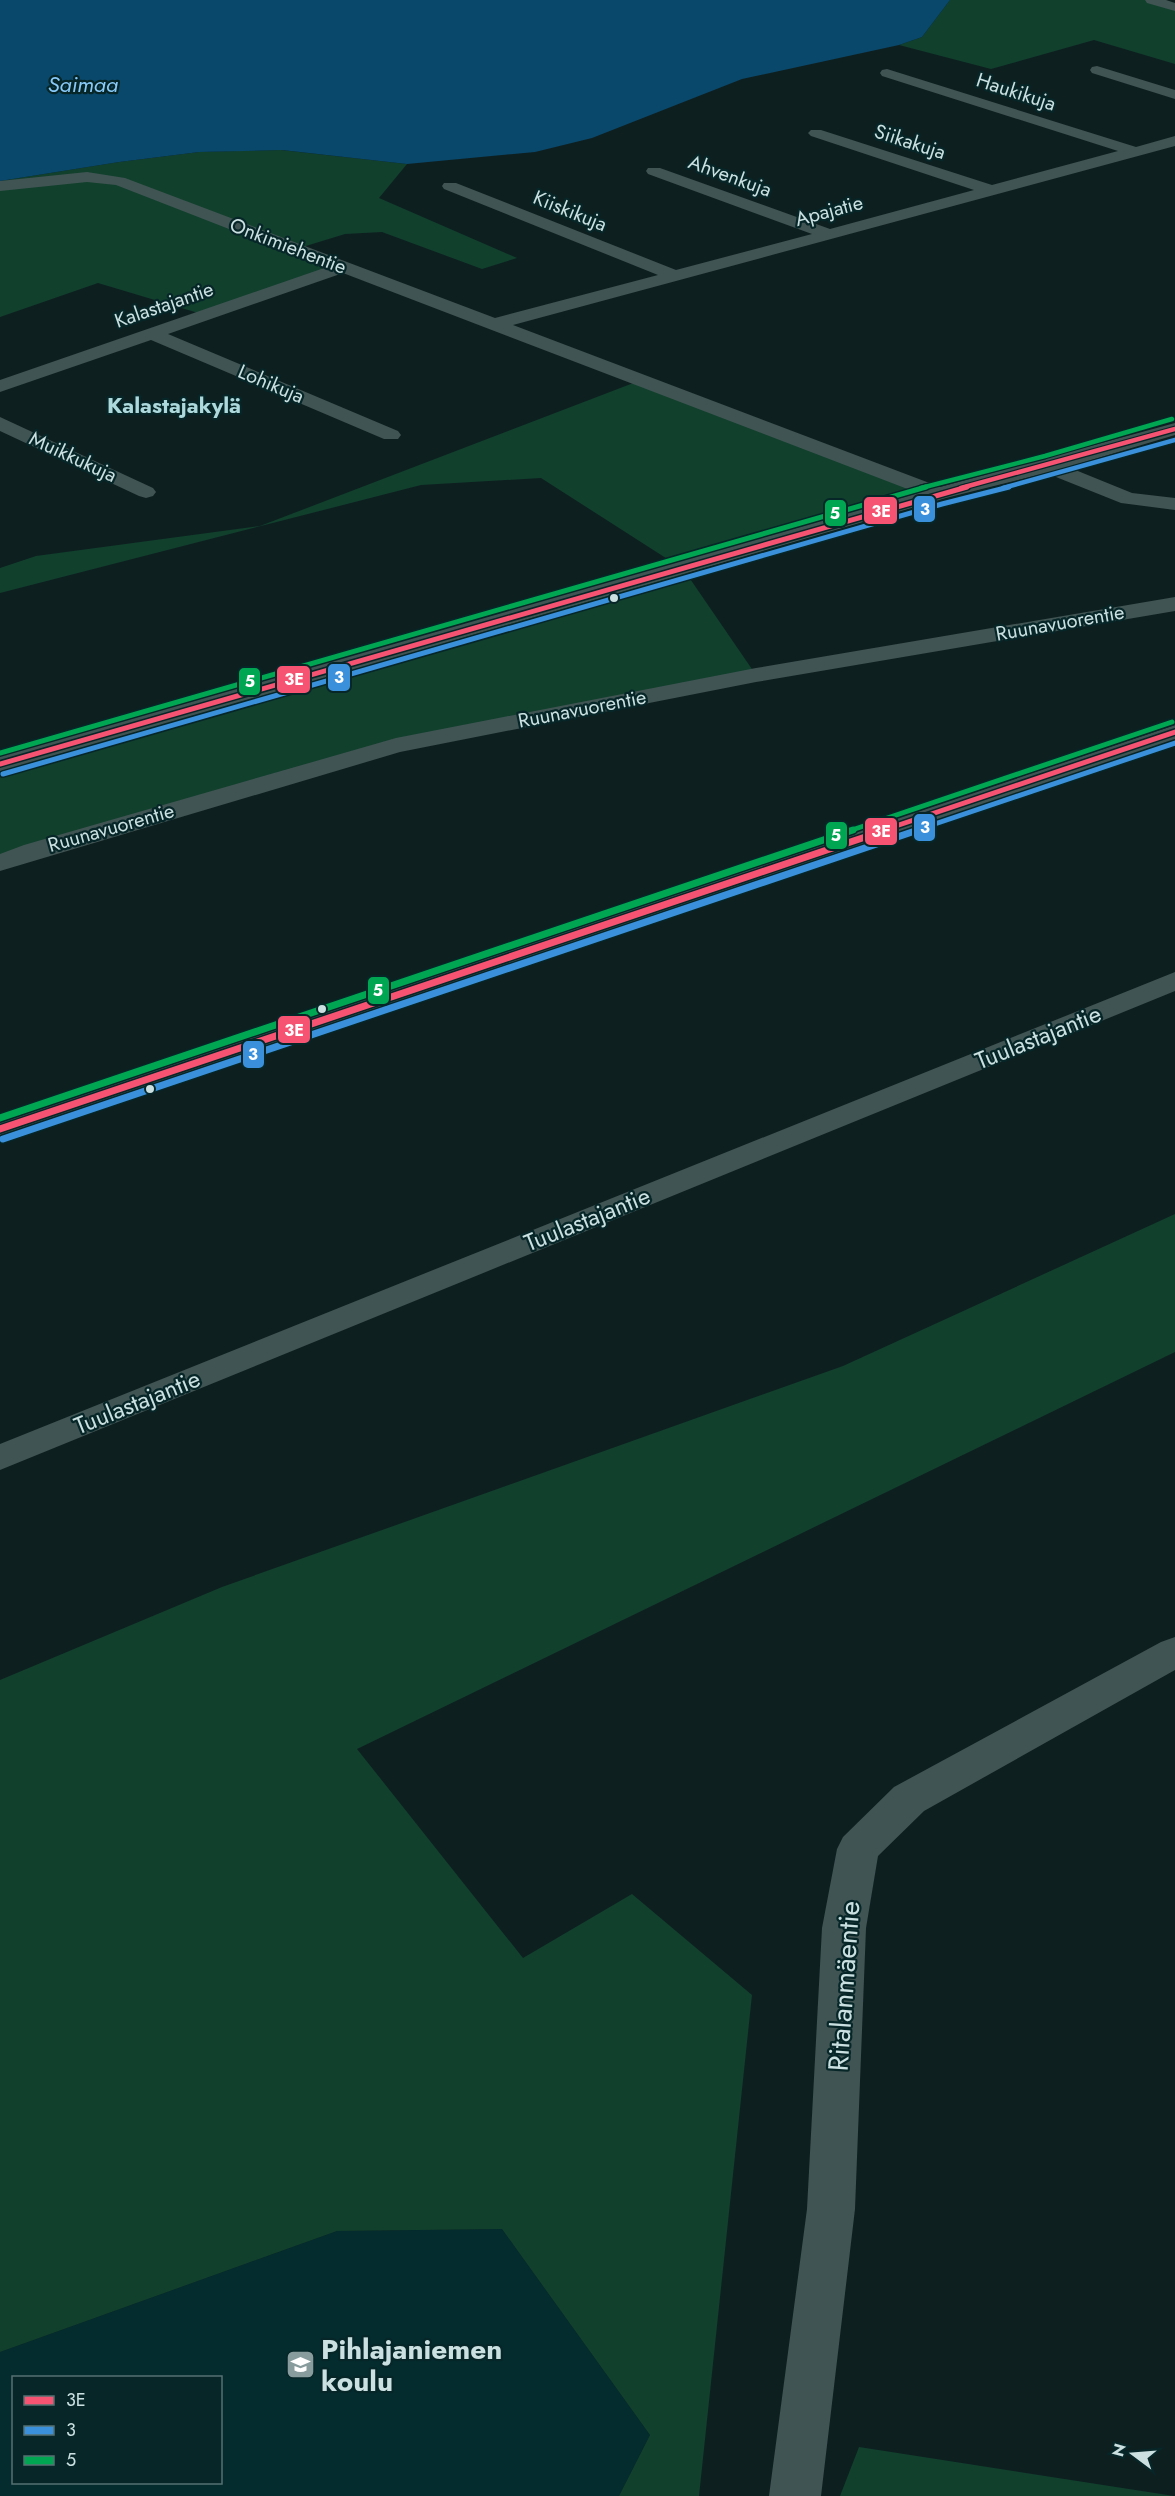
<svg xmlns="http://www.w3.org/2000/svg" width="1175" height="2496" font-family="Jost,sans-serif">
  <rect width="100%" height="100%" fill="#0e1f20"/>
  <path fill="#042c2f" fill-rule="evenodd" d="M502 2229 650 2435 619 2496H0V2352L337 2231ZM14 2378H220V2482H14Z"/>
  <path fill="#11402d" d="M950 0H1152L1175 7V64L1094 40 991 69 899 45 922 37Z
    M281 150 407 164 379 198 517 258 482 269 382 232 345 234 296 249 343 267 205 315 98 283 0 317V181L119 162 199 152Z
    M636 382 939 494 684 570 756 675 396 745 0 863V764L683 569 541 478 421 485 0 593V568L36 556 260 526Z
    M1175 1214V1352L357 1749 523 1958 632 1894 752 1995 699 2496H619L650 2435 502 2229 337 2231 0 2352V1680L222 1587 843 1366Z
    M859 2447 1174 2496H840Z"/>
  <path fill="#09486b" d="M0 0H950L922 37 899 45 742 79 592 138 535 152 407 164 282 150 199 152 119 162 0 181Z"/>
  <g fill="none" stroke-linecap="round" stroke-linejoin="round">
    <path fill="#405453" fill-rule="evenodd" d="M1145 0H1166L1175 3V11L1147 3Z
      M1097 66 1175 90V99L1092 73 1090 70 1092 67Z
      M887 69 1136 147 1175 136V146L513 325 940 487 1175 423V435L1068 467 1132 493 1175 498V510L1121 503 1046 473 946 498 0 772V756L918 493 343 273 168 334 398 431 401 435 398 439H384L151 340 0 392V380L327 267 116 185 87 182 0 191V181L87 172 125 178 495 318 658 275 444 189 442 186 444 183H456L676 270 812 234 648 174 646 171 648 168H660L830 229 974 190 811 136 808 133 811 130H821L992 185 1118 151 882 76 880 73 882 70Z
      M0 417 153 488 156 492 153 496 146 498 139 496 0 431Z
      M1175 597V611L756 682 400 752 0 871V854L24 845 396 738 756 668Z
      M1175 725V740L0 1138V1119Z
      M1175 972V991L0 1470V1444Z
      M1175 1637V1670L924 1811 878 1856 866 1928 855 2209 821 2496H769L807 2209 822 1928 837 1849 843 1837 894 1787 1161 1642Z"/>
    <defs>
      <path id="bus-1-far2" d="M961 488 1175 429"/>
      <path id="bus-1-far1" d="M0 764 967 487
        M881 831 1175 732"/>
      <path id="bus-1" d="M0 1129 886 830"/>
      <path id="bus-2-far2" d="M1003 488 1175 440"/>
      <path id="bus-2-far1" d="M3 774 942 504 1009 487
        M914 831 1175 743"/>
      <path id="bus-2" d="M3 1139 918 830"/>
      <path id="bus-3-far2" d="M921 488 1045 456 1172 419"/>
      <path id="bus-3-far1" d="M0 753 926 487
        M849 831 1172 722"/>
      <path id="bus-3" d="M0 1118 853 830"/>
    </defs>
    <use href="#bus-1-far2" stroke="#062628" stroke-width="7"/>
    <use href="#bus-1-far1" stroke="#062628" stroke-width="8"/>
    <use href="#bus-1" stroke="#062628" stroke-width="10"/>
    <use href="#bus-2-far2" stroke="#062628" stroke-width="7"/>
    <use href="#bus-2-far1" stroke="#062628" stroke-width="8"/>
    <use href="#bus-2" stroke="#062628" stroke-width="10"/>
    <use href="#bus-3-far2" stroke="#062628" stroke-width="7"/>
    <use href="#bus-3-far1" stroke="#062628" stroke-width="8"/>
    <use href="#bus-3" stroke="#062628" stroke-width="10"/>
    <use href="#bus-1-far2" stroke="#f65372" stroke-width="4.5"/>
    <use href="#bus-1-far1" stroke="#f65372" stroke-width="5"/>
    <use href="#bus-1" stroke="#f65372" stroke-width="7"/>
    <use href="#bus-2-far2" stroke="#3a90db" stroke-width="4.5"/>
    <use href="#bus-2-far1" stroke="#3a90db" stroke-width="5"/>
    <use href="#bus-2" stroke="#3a90db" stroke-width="7"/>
    <use href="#bus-3-far2" stroke="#00a651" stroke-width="4.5"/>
    <use href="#bus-3-far1" stroke="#00a651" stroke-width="5"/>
    <use href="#bus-3" stroke="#00a651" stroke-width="7"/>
  </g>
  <defs>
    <symbol id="school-square" viewBox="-11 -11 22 22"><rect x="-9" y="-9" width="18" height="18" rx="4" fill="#899c9d" stroke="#062628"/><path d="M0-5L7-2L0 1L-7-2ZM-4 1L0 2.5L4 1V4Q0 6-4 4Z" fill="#fff"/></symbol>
  </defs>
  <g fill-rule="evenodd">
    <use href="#school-square" x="284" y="2348" width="33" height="33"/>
  </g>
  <g fill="#cbe0e1" stroke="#062628" stroke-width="2">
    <circle cx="614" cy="598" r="5"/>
    <circle cx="322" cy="1009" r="5"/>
    <circle cx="150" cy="1089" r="5"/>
  </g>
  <g text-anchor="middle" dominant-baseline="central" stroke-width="4.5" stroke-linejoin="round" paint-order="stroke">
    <g font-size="20" fill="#cbe0e1" stroke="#062628">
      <text transform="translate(1016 92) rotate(18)">Haukikuja</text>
      <text transform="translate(910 142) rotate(18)">Siikakuja</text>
      <text transform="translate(730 176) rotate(20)">Ahvenkuja</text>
      <text transform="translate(570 211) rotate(22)">Kiiskikuja</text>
      <text transform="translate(829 211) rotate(-15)">Apajatie</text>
      <text transform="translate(288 246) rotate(21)">Onkimiehentie</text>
      <text transform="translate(164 305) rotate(-19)">Kalastajantie</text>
      <text transform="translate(271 384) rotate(23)">Lohikuja</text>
      <text transform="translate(73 457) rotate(25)">Muikkukuja</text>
      <text transform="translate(1060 623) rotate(-10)">Ruunavuorentie</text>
      <text transform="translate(582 709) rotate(-11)">Ruunavuorentie</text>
      <text transform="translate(111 828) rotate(-16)">Ruunavuorentie</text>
    </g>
    <g font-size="22" font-style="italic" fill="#88caf9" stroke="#062628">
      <text x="83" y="84">Saimaa</text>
    </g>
    <g font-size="22" font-weight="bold" fill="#add9dc" stroke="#062628">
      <text x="174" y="405">Kalastajakylä</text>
    </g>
    <g font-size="24" fill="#cbe0e1" stroke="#062628">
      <text transform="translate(1038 1037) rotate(-22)">Tuulastajantie</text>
      <text transform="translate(587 1219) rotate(-22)">Tuulastajantie</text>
      <text transform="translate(137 1402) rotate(-22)">Tuulastajantie</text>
    </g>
    <g font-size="28" fill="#cbe0e1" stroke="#062628">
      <text transform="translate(844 1986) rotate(-86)">Ritalanmäentie</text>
    </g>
    <g font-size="28" font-weight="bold" fill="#cbe0e1" stroke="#062628" text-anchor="start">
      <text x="321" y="2349">Pihlajaniemen<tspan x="321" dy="32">koulu</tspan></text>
    </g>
  </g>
  <g stroke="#062628" stroke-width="2">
    <rect x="913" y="495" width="23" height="28" rx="6" fill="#3a90db"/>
    <rect x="863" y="496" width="35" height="29" rx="6" fill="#f65372"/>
    <rect x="824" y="499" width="23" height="28" rx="6" fill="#00a651"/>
    <rect x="327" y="663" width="24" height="29" rx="6" fill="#3a90db"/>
    <rect x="276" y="665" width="35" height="29" rx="6" fill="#f65372"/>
    <rect x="238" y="667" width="23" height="29" rx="6" fill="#00a651"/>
    <rect x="913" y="813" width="23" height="29" rx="6" fill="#3a90db"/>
    <rect x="864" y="817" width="34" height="29" rx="6" fill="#f65372"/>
    <rect x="825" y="821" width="23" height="29" rx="6" fill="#00a651"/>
    <rect x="367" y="976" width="23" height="29" rx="6" fill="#00a651"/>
    <rect x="277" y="1015" width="34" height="29" rx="6" fill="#f65372"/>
    <rect x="242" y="1040" width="23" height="29" rx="6" fill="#3a90db"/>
  </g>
  <g font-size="16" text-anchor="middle" font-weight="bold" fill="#fff">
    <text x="925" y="515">3</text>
    <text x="881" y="517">3E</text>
    <text x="835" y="519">5</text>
    <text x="339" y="683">3</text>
    <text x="294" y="685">3E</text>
    <text x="250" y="687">5</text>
    <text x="925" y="833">3</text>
    <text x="881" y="837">3E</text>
    <text x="836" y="841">5</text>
    <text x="378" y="996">5</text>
    <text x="294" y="1036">3E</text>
    <text x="253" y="1060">3</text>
  </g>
  <rect x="12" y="2376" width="210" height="108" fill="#062628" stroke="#557072" stroke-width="1.5"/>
  <rect x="24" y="2396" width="30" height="9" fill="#f65372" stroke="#557072" stroke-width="1.5"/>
  <text x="66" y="2406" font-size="18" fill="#cbe0e1">3E</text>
  <rect x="24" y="2426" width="30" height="9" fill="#3a90db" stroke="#557072" stroke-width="1.5"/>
  <text x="66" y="2436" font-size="18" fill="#cbe0e1">3</text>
  <rect x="24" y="2456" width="30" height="9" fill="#00a651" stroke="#557072" stroke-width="1.5"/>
  <text x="66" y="2466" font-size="18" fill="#cbe0e1">5</text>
  <g transform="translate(1133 2454) rotate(286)" stroke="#062628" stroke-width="4.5" paint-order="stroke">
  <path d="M0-4.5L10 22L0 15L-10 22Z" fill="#cbe0e1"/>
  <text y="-9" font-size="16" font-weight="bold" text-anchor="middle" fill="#cbe0e1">N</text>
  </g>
</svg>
